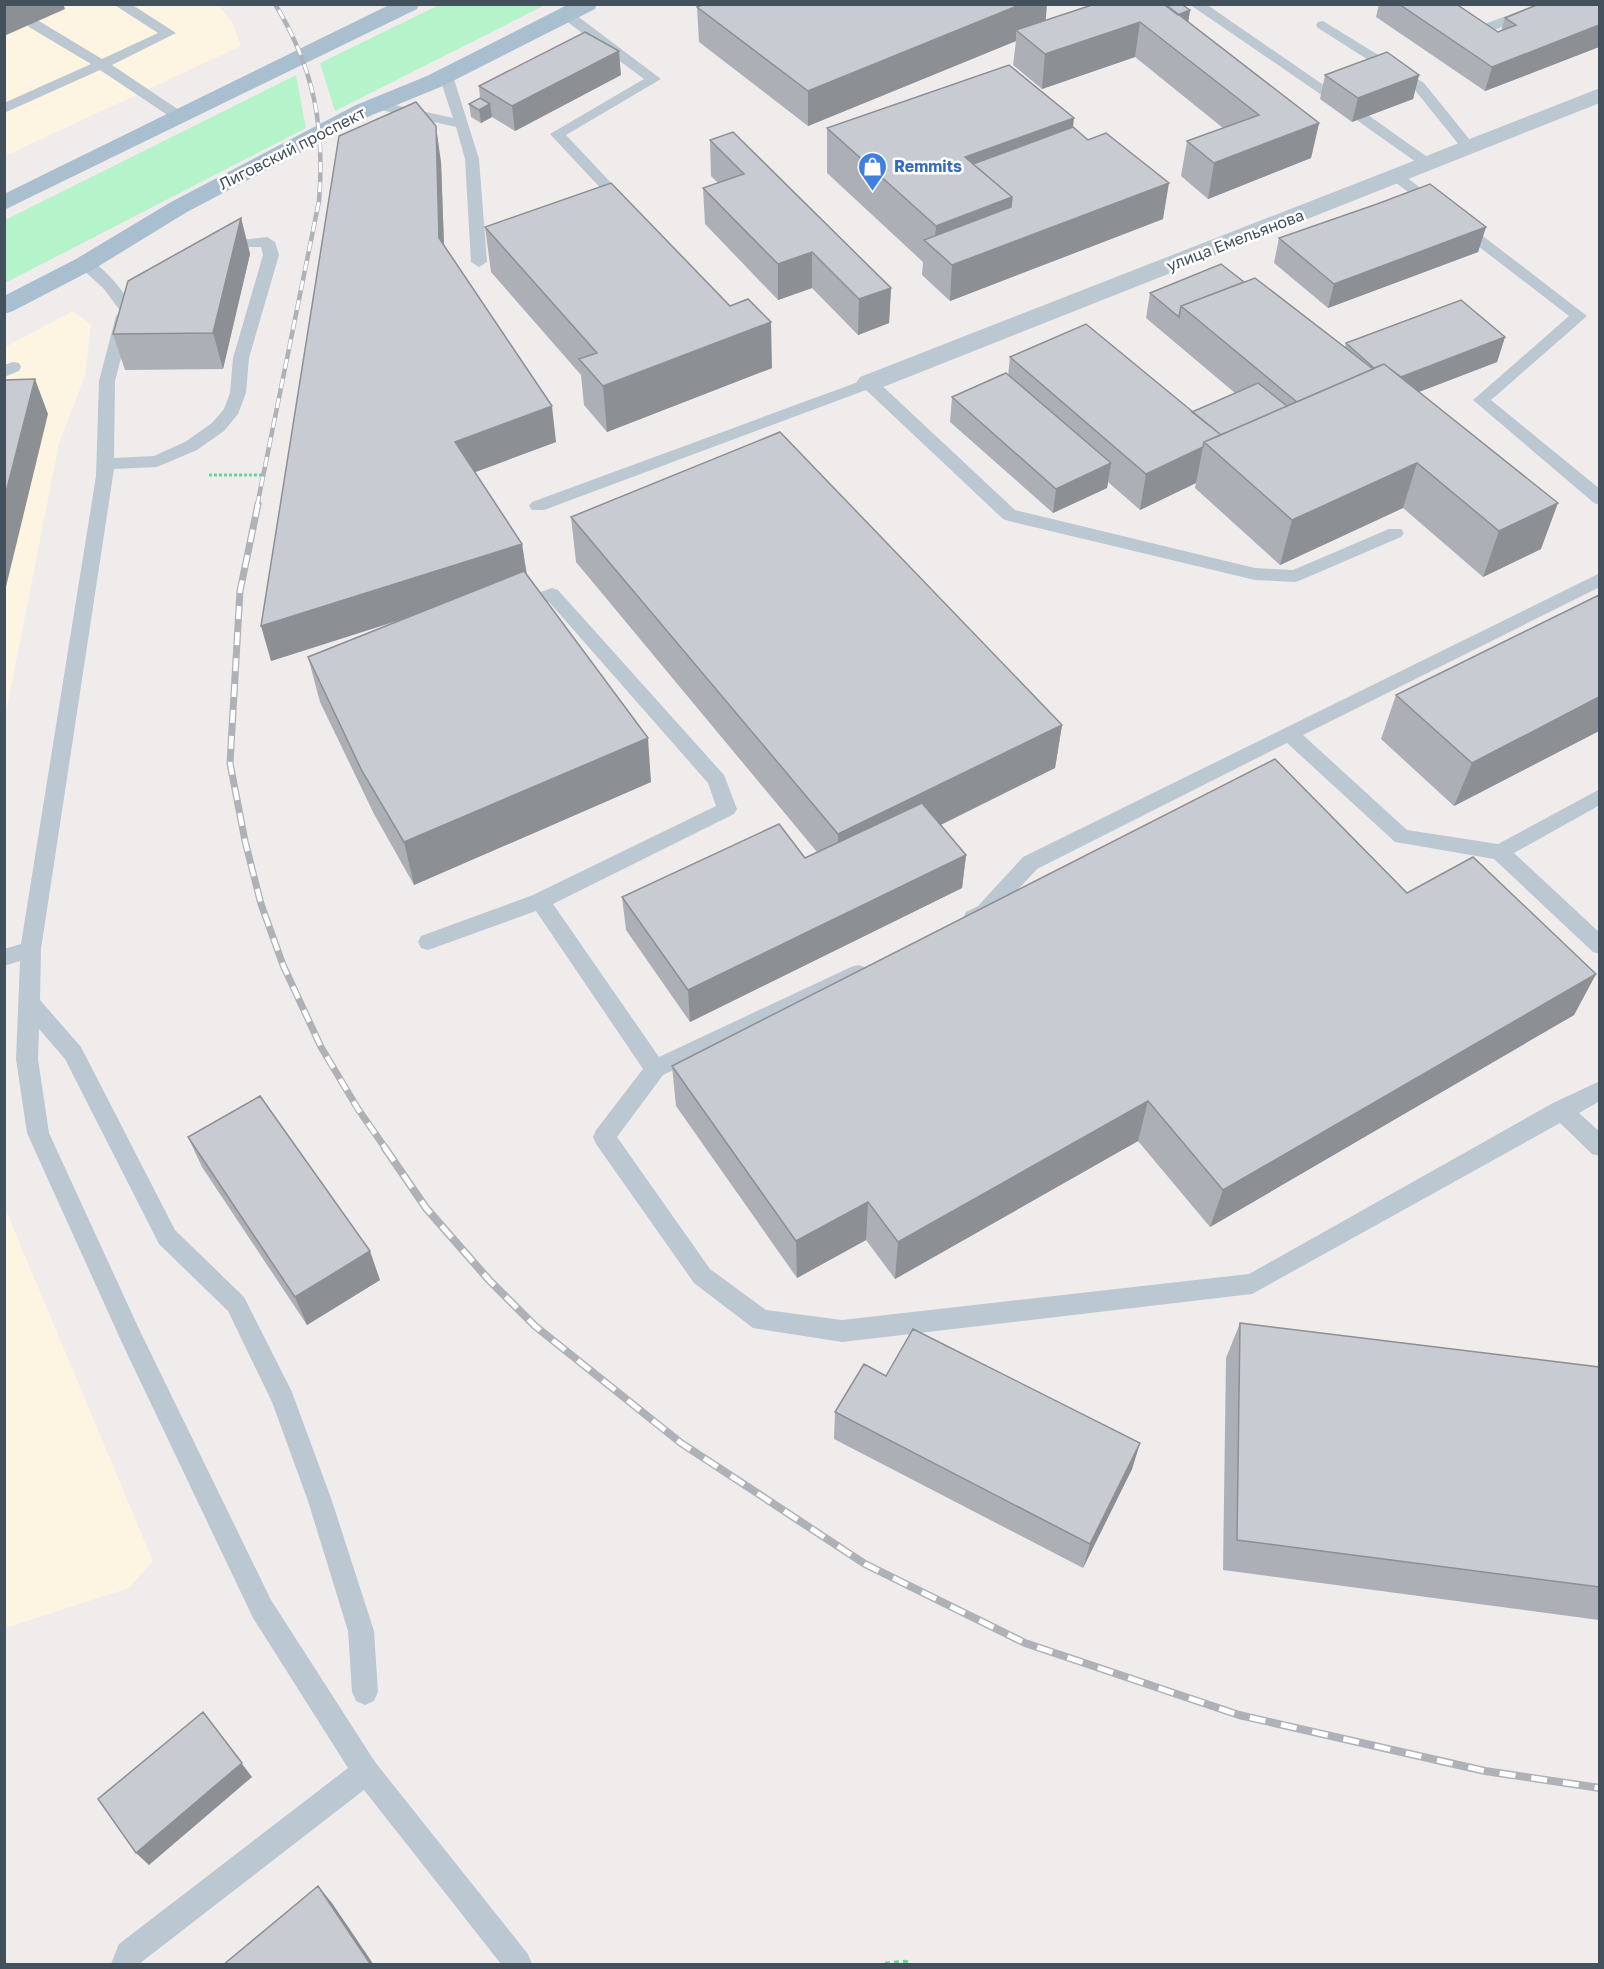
<svg xmlns="http://www.w3.org/2000/svg" width="1604" height="1969" font-family="'Golos Text',sans-serif">
  <rect width="100%" height="100%" fill="#f0ecec"/>
  <path fill="#fef4e2" d="M4 5H218L232 22 241 46 5 156Z
    M73 311 91 325 85 376 59 443 5 718V347Z
    M5 1200 7 1213 153 1561 129 1588 5 1628Z"/>
  <path fill="#b5f3ca" d="M439 5H545L335 111 320 63Z
    M296 75 306 128 5 283V220Z"/>
  <g fill="none" stroke-linecap="round" stroke-linejoin="round">
    <path stroke="#6ad49b" stroke-width="3" stroke-dasharray="3 2" stroke-linecap="butt" d="M209 475H263"/>
    <path stroke="#6ad49b" stroke-width="4.5" stroke-dasharray="5 4" stroke-linecap="butt" d="M885 1964 905 1962 911 1964"/>
    <path fill="#bbc8d1" fill-rule="evenodd" d="M113 4H131L176 33 112 65 185 114 187 117 185 120H175L100 70 4 113V103L91 64 29 27 27 24 29 21H39L102 59 158 33Z
      M1189 4H1206L1338 95 1331 99 1326 98Z
      M1538 4H1559L1492 31H1482L1480 28 1482 25Z
      M567 11 572 12 661 79 566 135 630 203 633 206 630 209H620L550 134 644 79 562 18 560 15 562 12Z
      M1323 21 1424 83 1474 145 1476 148 1474 151H1464L1414 89 1318 28 1316 25 1318 22Z
      M446 72 453 76 479 159 487 262 479 267 471 262 465 159 456 127 372 108 370 105 377 101 453 118 439 76Z
      M1363 114 1368 115 1433 161 1435 164 1433 167H1423L1358 121 1356 118Z
      M1396 172 1401 173 1587 316 1491 400 1600 489V505L1594 503 1473 400 1569 316 1391 179 1389 176Z
      M267 237 275 242 279 255 249 358 246 393 238 414 224 431 197 450 157 467 114 469 41 949 40 1000 81 1047 175 1230 244 1297 292 1392 332 1501 374 1631 378 1692 374 1701 365 1705 356 1701 352 1692 348 1631 308 1501 272 1402 228 1311 159 1244 65 1059 39 1029 38 1059 49 1133 139 1329 271 1600 375 1762 528 1954 532 1964H501L364 1790 139 1964H111L119 1944 348 1768 253 1618 123 1345 27 1133 16 1059 20 961 4 966V949L21 944 96 476 99 381 116 316 121 312 104 289 77 264 85 259C104 264 124 293 134 308L129 312 132 316 115 381 114 458 154 456 185 442 212 423 224 409 230 393 233 358 263 255 261 247H249L223 261 215 256 241 240Z
      M13 362 19 363 21 367 19 371 4 377V365Z
      M869 378 875 379 1015 510 1255 568 1293 570 1389 529H1401L1404 533 1401 537 1301 580 1295 582 1255 580 1009 521 1003 519 866 390 544 510H532L529 506 532 502Z
      M1600 573V587L1303 735 1407 830 1498 844 1600 789V805L1514 853 1600 933V954L1593 952 1494 859 1395 842 1287 743 1037 869 992 918 973 926 966 924 963 918 966 912 978 906 1023 857Z
      M552 588 558 590 724 775 737 809 734 814 553 904 659 1057 851 967 858 965 865 967 868 973 865 979 663 1075 617 1137 710 1269 766 1310 842 1320 1249 1274 1553 1103 1600 1081V1101L1579 1113 1600 1132V1156L1592 1154 1560 1123 1252 1294 842 1342 753 1328 694 1283 596 1144 593 1137 596 1130 643 1069 536 911 428 950 421 948 418 942 421 936 533 895 716 806 708 783 549 602 517 613 511 612 508 607 511 602Z"/>
    <path fill="#bbc8d1" fill-rule="evenodd" d="M1600 88V103L878 389 869 391 860 389 856 383 860 377Z"/>
    <path fill="#a9becf" fill-rule="evenodd" d="M391 4H419L417 9 4 210V194Z
      M569 4H597L595 9 443 86 372 115 187 212 94 269 13 311 4 314V296L76 259 171 202 356 105 427 76Z"/>
    <defs>
      <path id="rail-far2" d="M257 506 319 201C325 126 314 68 275 4"/>
      <path id="rail-far1" d="M258 504 240 591 230 763 245 841 261 904 283 965 321 1047 358 1109 386 1149"/>
      <path id="rail" d="M385 1148 426 1208 489 1280 535 1326 681 1443 865 1564 1025 1643 1239 1715 1485 1771 1600 1788"/>
    </defs>
    <use href="#rail-far2" stroke="#aeb2b8" stroke-width="4.5"/>
    <use href="#rail-far1" stroke="#aeb2b8" stroke-width="7"/>
    <use href="#rail" stroke="#aeb2b8" stroke-width="8"/>
    <use href="#rail-far2" stroke="#fff" stroke-width="3" stroke-dasharray="10" stroke-linecap="butt"/>
    <use href="#rail-far1" stroke="#fff" stroke-width="4.5" stroke-dasharray="13" stroke-linecap="butt"/>
    <use href="#rail" stroke="#fff" stroke-width="5" stroke-dasharray="16" stroke-linecap="butt"/>
  </g>
  <path fill="#acafb5" d="M1379 4H1456L1498 32 1501 31 1505 18 1599 4V47L1485 91 1376 17Z
    M697 7 1046 21 1190 10 1188 23 1319 123 1311 158 1208 199 1181 176 1187 141 1223 128 1135 57 1042 89 1013 65 1016 41 808 126 699 42Z
    M621 75 515 131 492 117 481 123 471 117 469 104 480 98 479 86Z
    M1325 75H1419L1413 99 1352 122 1320 99Z
    M1073 127 1163 219 950 301 922 275 923 262 827 173V128Z
    M710 140 891 288 889 323 858 335 812 288 778 300 705 224 703 188 718 183 711 176Z
    M441 162 444 245 556 442 475 472 522 544 527 574 651 782 414 885 374 814 320 702 308 657 407 618 271 661Z
    M241 218 250 254 223 369 125 370 113 334Z
    M485 227 772 368 607 432 584 405 581 375 491 272Z
    M1486 227 1478 252 1328 308 1274 263 1279 238Z
    M1244 282 1345 347 1346 343 1505 337 1497 362 1419 392 1541 549 1483 577 1403 508 1280 565 1195 488 1196 483 1140 510 1108 482 1107 488 1053 513 950 422 952 397 1008 376 1010 357 1192 412 1235 393 1146 318 1150 293Z
    M571 517 1062 725 1055 768 941 825 966 855 962 888 690 1022 626 930 622 897 805 858 817 852 576 562Z
    M1599 595V731L1454 806 1381 739 1396 695Z
    M1407 893 1596 974 1574 1015 1210 1227 1138 1141 895 1279 866 1240 797 1278 676 1106 672 1066Z
    M188 1137 380 1280 307 1325 202 1167Z
    M1240 1323 1599 1367V1620L1223 1570 1226 1358Z
    M886 1376 1140 1443 1132 1469 1083 1568 834 1439 835 1412Z"/>
  <path fill="#8c8f93" d="M13 4H63L65 9 4 36V8Z
    M1022 4H1047L1045 29 1016 30V41L808 126V91Z
    M1190 10 1188 23 1167 18Z
    M1140 22 1135 57 1042 89 1045 54Z
    M1599 25V47L1485 91 1492 67Z
    M619 51 621 75 515 131 512 106Z
    M1419 75 1413 99 1352 122 1358 98Z
    M490 104 492 117 481 123 479 110Z
    M1074 118 1069 163 993 191 965 157Z
    M1319 123 1311 158 1208 199 1214 163Z
    M436 126 441 162 445 273 439 238Z
    M1169 183 1163 219 950 301 952 265Z
    M1012 197 1008 243 934 249 936 226Z
    M241 218 250 254 223 369 213 333Z
    M1486 227 1478 252 1328 308 1334 284Z
    M812 252V288L778 300V264Z
    M891 288 889 323 858 335 859 299Z
    M771 322 772 368 607 432 603 386Z
    M1505 337 1497 362 1382 406 1389 382Z
    M35 379 48 414 4 595V500Z
    M552 406 556 442 462 477 455 442Z
    M1203 447 1196 483 1140 510 1146 474Z
    M1111 463 1107 488 1053 513 1056 489Z
    M1417 463 1403 508 1280 565 1292 520Z
    M1558 503 1541 549 1483 577 1499 531Z
    M522 544 527 579 271 661 261 626Z
    M1599 697V731L1454 806 1472 763Z
    M1062 725 1055 768 837 876 838 834Z
    M648 738 651 782 414 885 404 842Z
    M966 855 962 888 690 1022 688 990Z
    M1596 974 1574 1015 1210 1227 1223 1190Z
    M1148 1101 1138 1141 895 1279 898 1242Z
    M868 1202 866 1240 797 1278 796 1241Z
    M370 1251 380 1280 307 1325 295 1297Z
    M1140 1443 1132 1469 1083 1568 1090 1544Z
    M203 1712 252 1777 149 1865 136 1853Z
    M318 1886 332 1903 374 1965H371Z"/>
  <path fill="#c8ccd2" stroke="#8c8f93" stroke-width="1.5" d="M4 4H13L4 8Z
    M705 4H1022L808 91 697 7Z
    M1095 4H1165L1319 123 1214 163 1187 141 1259 115 1140 22 1045 54 1016 30Z
    M1181 4 1190 10 1178 15 1165 5Z
    M1399 4H1456L1498 32 1516 25 1505 18 1539 4H1599V25L1492 67Z
    M585 32 619 51 512 106 479 86Z
    M1387 52 1419 75 1358 98 1325 75Z
    M1009 65 1074 118 965 157 1012 197 936 226 827 128Z
    M480 98 490 104 479 110 469 104Z
    M416 102 436 126 439 238 552 406 455 442 522 544 261 626 339 136Z
    M1073 127 1088 140 1106 133 1169 183 952 265 924 240 1011 207 1012 197 973 164Z
    M733 132 891 288 859 299 812 252 778 264 703 188 744 174 710 140Z
    M611 183 730 306 748 299 771 322 603 386 579 359 597 353 485 227Z
    M1430 184 1486 227 1334 284 1279 238 1377 204Z
    M241 218 213 333 113 334 128 281Z
    M1221 264 1244 282 1181 306 1179 317 1150 293Z
    M1255 278 1373 369 1297 402 1181 306Z
    M1461 300 1505 337 1401 377 1384 364 1374 368 1346 343Z
    M1086 324 1221 435 1204 442 1203 447 1146 474 1010 357Z
    M1384 364 1558 503 1499 531 1417 463 1292 520 1204 442Z
    M1006 373 1111 463 1056 489 952 397Z
    M35 379 4 500V380Z
    M1258 383 1287 406 1221 435 1192 412Z
    M780 432 1062 725 838 834 571 517Z
    M524 571 648 738 404 842 362 771 308 657Z
    M1599 595V697L1472 763 1396 695Z
    M1275 759 1407 893 1473 857 1596 974 1223 1190 1148 1101 898 1242 868 1202 796 1241 672 1066Z
    M922 803 966 855 688 990 622 897 779 824 805 858Z
    M260 1096 370 1251 295 1297 188 1137Z
    M1240 1323 1599 1367V1587L1237 1540Z
    M913 1329 1140 1443 1090 1544 835 1412 864 1364 886 1376Z
    M203 1712 242 1763 136 1853 98 1799Z
    M318 1886 371 1965H223Z"/>
  <defs>
    <symbol id="shop-pin" viewBox="-11 -11 22 30"><path d="M0 17L-7.5 6A9.5 9.5 0 1 1 7.5 6Z" fill="#3f7fe0" stroke="#fff"/><path d="M-5-2.5h2.3a2.7 3.5 0 0 1 5.4 0H5L5.5 6h-11ZM-1.5-2.5h3a1.5 2.3 0 0 0-3 0Z" fill="#fff"/></symbol>
  </defs>
  <g fill-rule="evenodd">
    <use href="#shop-pin" x="856" y="150" width="33" height="45"/>
  </g>
  <g text-anchor="middle" dominant-baseline="central" stroke-width="5" stroke-linejoin="round" paint-order="stroke">
    <g font-size="16" fill="#43515c" stroke="#fff">
      <text transform="translate(292 148) rotate(-27)">Лиговский проспект</text>
      <text transform="translate(1235 240) rotate(-21)">улица Емельянова</text>
    </g>
    <g font-size="16" font-weight="bold" fill="#366cbe" stroke="#fff" text-anchor="start">
      <text x="894" y="166">Remmits</text>
    </g>
  </g>
  <rect width="1604" height="1969" fill="none" stroke="#43515c" stroke-width="12"/>
</svg>
